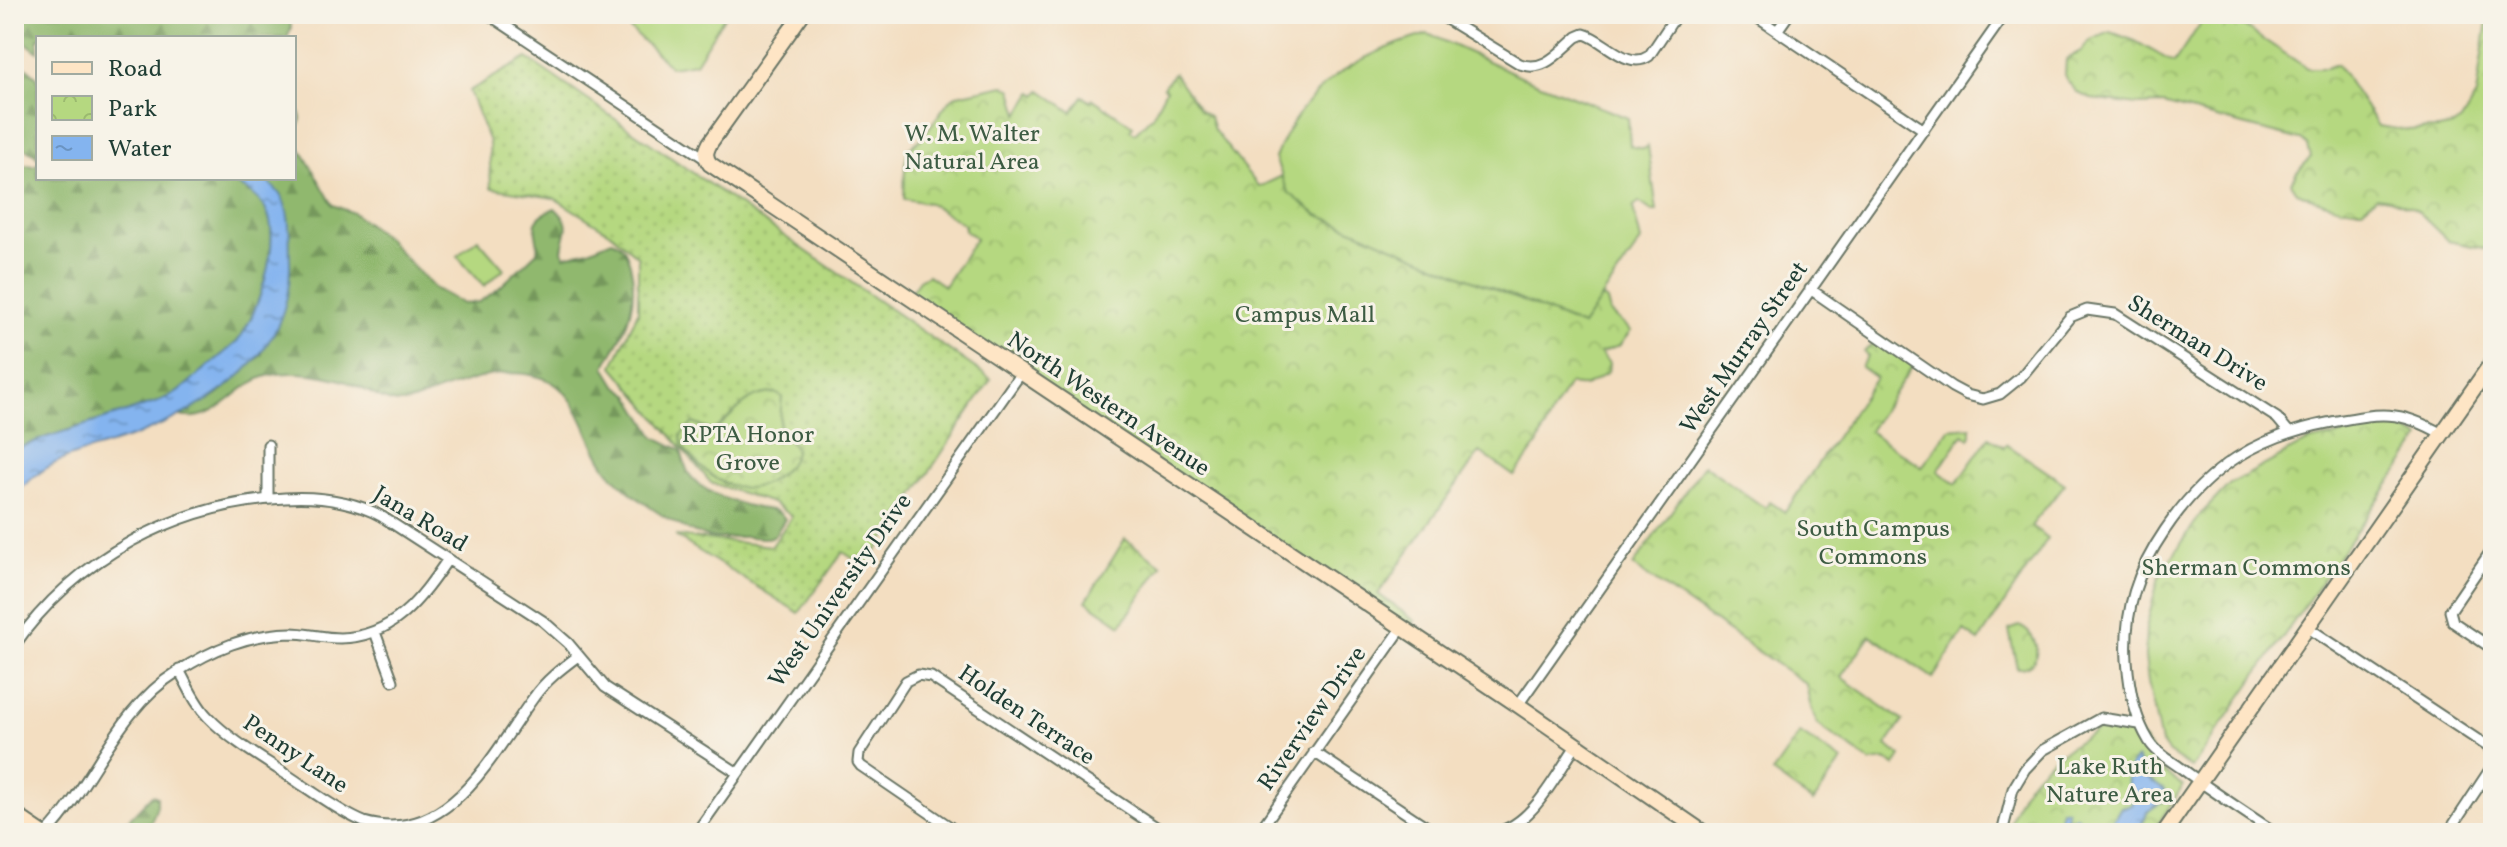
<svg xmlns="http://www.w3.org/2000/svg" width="2507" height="847" font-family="Vollkorn,serif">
  <defs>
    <pattern id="grass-dots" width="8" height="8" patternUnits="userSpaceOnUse" patternTransform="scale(2)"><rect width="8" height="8" fill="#b5d880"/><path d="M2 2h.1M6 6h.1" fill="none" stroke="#9bba6f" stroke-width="1.8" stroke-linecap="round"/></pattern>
    <pattern id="forest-firs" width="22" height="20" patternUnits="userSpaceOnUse" patternTransform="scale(2)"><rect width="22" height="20" fill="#90b86e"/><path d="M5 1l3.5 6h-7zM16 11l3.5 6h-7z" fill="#75975b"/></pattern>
    <pattern id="park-crowns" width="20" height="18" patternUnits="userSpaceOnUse" patternTransform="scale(2)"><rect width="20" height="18" fill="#b5d880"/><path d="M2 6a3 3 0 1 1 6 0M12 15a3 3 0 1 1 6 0" fill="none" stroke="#9bba6f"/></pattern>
    <pattern id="water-ripples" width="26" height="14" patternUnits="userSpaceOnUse" patternTransform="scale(2)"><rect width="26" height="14" fill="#84b4ef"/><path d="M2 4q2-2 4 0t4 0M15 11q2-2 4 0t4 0" fill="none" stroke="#6b94c2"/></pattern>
  </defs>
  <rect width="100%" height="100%" fill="#f7f3e8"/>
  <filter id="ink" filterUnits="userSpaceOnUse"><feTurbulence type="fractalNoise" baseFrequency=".0125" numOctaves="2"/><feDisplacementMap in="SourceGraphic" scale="16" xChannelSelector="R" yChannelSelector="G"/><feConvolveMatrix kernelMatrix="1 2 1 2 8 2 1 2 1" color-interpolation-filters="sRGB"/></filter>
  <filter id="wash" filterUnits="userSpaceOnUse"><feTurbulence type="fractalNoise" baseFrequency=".006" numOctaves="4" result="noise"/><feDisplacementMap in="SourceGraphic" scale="32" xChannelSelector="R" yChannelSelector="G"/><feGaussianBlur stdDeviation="1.8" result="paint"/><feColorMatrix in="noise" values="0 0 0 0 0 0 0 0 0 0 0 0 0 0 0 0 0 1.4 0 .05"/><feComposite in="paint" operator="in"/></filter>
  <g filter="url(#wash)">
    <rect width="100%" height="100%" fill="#f3dec1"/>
    <path fill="url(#grass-dots)" stroke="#6a8a5a" stroke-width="2" d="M527 58 991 379 866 567 843 552 799 613 675 536 772 546 792 516 772 503 711 483 613 366 638 312V257L612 234 554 198 491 188 489 142 469 91Z"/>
    <path fill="url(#forest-firs)" stroke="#587a51" stroke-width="2" d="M14 14H290L291 29 287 38H38V52L14 33Z
      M26 67 38 78V159L34 153 14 143V76Z
      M294 91 301 119 296 133 299 146 333 205 353 213 385 237 434 288 463 304 479 302 498 289 537 252C541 231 522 222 555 208 574 226 565 229 562 250L565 256 589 250 612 240C623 244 627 253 630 264 637 290 632 315 620 339 616 348 609 356 605 367L616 385 629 394 655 437 681 450C683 458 685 467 689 474 703 494 735 503 757 508 769 510 777 508 785 519L774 536C764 540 759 537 750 537 736 536 722 540 708 537 677 529 627 494 608 470 585 440 582 392 543 378 505 365 467 381 431 394 422 397 411 403 402 403 385 403 372 393 357 386 333 375 293 369 267 376 233 386 216 427 177 415L218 395 262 354 281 195 263 178H294Z
      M38 163V178H226C241 186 262 197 268 214 280 246 258 315 237 342L178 392 158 402 47 437 14 450V170L26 165 34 166Z
      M152 795 157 797V806L148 830 150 833H108L120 822 128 820Z"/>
    <path fill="url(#park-crowns)" stroke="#6a8a5a" stroke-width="2" d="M2207 14H2233L2231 18 2307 68H2326L2337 64 2378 126 2404 130 2439 129 2453 126 2461 121 2476 96 2488 14H2493V250L2448 241 2414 208 2390 199 2376 197 2362 209C2339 210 2319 200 2297 192L2291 183 2297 172 2311 157 2308 146 2301 140 2163 104 2137 105 2091 99 2078 93 2069 83 2065 77 2066 59 2081 51 2090 40 2111 32 2135 41 2174 63Z
      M1174 73 1200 110 1210 117 1214 130 1259 187 1282 176 1316 214 1582 326 1602 297 1607 301 1610 313 1631 331 1619 346 1600 353 1609 363 1608 372C1593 380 1588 391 1569 384L1553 411 1537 445 1514 476 1480 452 1378 594 1415 621 1407 632 907 297 919 280 928 275 944 286 976 238 964 230 965 225 929 203 904 199 905 164 908 149 921 139 948 102 957 95 1004 85 1012 90 1019 114 1033 92 1037 95 1041 90 1072 112 1083 96 1091 102 1093 99 1133 126 1130 130 1135 133 1153 115 1166 89 1163 87Z
      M1879 337 1915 362 1869 431 1922 467 1949 429 1971 427V435L1969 438 1963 434 1938 471 1956 484 1989 437 2004 447 2006 444 2065 484 2031 526 2048 538 1979 641 1964 631 1933 678 1870 635 1841 677 1903 721 1886 745 1901 756 1895 766 1885 760 1871 762 1817 724 1810 704 1806 684 1633 566 1704 465 1765 508 1770 502 1785 512 1876 378 1861 367 1868 356 1864 352Z
      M775 393 782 397 779 431C783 437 794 442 795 449 796 456 791 461 788 466 757 500 724 491 696 462 688 453 681 448 681 435L693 423 713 431C735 416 744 393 775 393Z
      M2380 426 2400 428 2421 438 2192 768 2169 753 2161 743 2148 682 2145 657 2146 628 2159 577 2201 514 2230 484 2307 442Z
      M1125 539 1162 565 1121 625 1086 601Z
      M2019 626C2041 635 2044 668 2017 668L2009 630Z
      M2106 725 2137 732 2159 761 2157 767 2183 786 2152 833H2009C2009 824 2012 817 2015 809 2031 765 2069 747 2106 725Z
      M1800 733 1842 761 1813 802 1772 773Z"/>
    <path fill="#b5d880" stroke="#6a8a5a" stroke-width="2" d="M614 14H726L695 63 671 67Z
      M1428 34 1523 77 1628 118 1630 146 1644 149 1648 146 1657 211H1652L1639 202 1633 208 1641 241 1582 326 1316 214 1288 192 1275 158C1304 85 1355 55 1428 34Z
      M478 239 504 269 484 286 457 256Z"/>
    <path fill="url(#water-ripples)" stroke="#527892" stroke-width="2" d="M226 178H264C269 184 277 189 281 196 292 215 289 240 290 261 293 356 215 404 137 435 86 455 54 451 14 496V450L47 437 158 402 178 392 237 342C258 315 280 246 268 214 262 197 241 186 226 178Z
      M2137 758 2143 775 2164 790 2167 798 2147 812 2138 833H2056L2061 809 2067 810 2066 817 2069 820 2076 816 2090 829 2107 831 2121 807 2132 805 2134 799C2125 787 2125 767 2137 758Z"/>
  </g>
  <g filter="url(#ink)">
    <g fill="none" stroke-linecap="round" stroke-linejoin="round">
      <defs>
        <path id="street" d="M488 14 706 159
          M1438 14 1520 64C1544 73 1559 52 1577 37L1584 34C1604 39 1628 71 1649 56L1677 14
          M1752 14 1924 130
          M1777 31 1789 14
          M1810 289 1952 387 1967 395 1983 399 2000 394 2021 377 2070 317 2087 310 2115 314 2277 418 2288 431
          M268 499V445
          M2493 548 2450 611 2453 622 2493 649
          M2307 627 2493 750
          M375 632 393 681
          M14 646C75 558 178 503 285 498 319 496 351 500 381 516L543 621 568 643 605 687 738 773
          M179 670C188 686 195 704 208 717 234 744 271 763 302 785 322 798 342 813 364 822 450 847 494 751 534 697 546 680 562 668 578 656
          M1518 705 2005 14
          M1314 752 1436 833
          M47 833C94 783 117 709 177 672 213 649 248 634 291 633 307 633 323 638 340 638 393 637 420 600 448 559
          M696 833 1021 373
          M959 833 861 766 858 762 859 753 906 681 918 675 931 677 1165 833
          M1258 833 1402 628
          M1494 833C1533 825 1555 776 1576 746
          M2002 833 2013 789 2025 769 2043 750 2101 718 2139 724
          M2276 833C2244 812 2212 791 2181 768 2170 760 2156 753 2149 741 2134 717 2129 688 2127 660 2124 610 2137 571 2165 530 2207 467 2258 436 2332 422 2380 413 2398 409 2442 434
          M2448 833 2493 765"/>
        <path id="secondary" d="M802 14 710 143C706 151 704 156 710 164L1518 705 1704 833
          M14 814 42 833
          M2164 833 2493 361"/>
      </defs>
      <use href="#street" stroke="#697565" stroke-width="13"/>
      <use href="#secondary" stroke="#697565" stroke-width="18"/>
      <use href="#street" stroke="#fff" stroke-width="9"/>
      <use href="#secondary" stroke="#fee5c5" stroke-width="14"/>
    </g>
  </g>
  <g text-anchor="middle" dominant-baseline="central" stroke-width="6" stroke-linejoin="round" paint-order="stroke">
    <g font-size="24" fill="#3d5c43" stroke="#f7f3e8">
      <text x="972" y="135">W. M. Walter<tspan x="972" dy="28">Natural Area</tspan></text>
      <text x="1305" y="316">Campus Mall</text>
      <text x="748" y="436">RPTA Honor<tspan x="748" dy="28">Grove</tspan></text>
      <text x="1873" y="530">South Campus<tspan x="1873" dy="28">Commons</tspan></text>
      <text x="2246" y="569">Sherman Commons</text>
      <text x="2110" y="768">Lake Ruth<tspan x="2110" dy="28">Nature Area</tspan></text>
    </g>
    <g font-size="24" fill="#1f3d34" stroke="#f7f3e8">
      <text transform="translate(2197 344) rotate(32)">Sherman Drive</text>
      <text transform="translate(1745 348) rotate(-55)">West Murray Street</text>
      <text transform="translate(1108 405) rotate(34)">North Western Avenue</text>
      <text transform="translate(420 520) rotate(31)">Jana Road</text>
      <text transform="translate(841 591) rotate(-55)">West University Drive</text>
      <text transform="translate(1026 716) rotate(34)">Holden Terrace</text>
      <text transform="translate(1313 719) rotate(-55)">Riverview Drive</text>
      <text transform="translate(295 755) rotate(34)">Penny Lane</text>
    </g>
  </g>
  <rect width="2507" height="847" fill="none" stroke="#f7f3e8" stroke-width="48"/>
  <rect x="36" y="36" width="260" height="144" fill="#f7f3e8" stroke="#a1aaa0" stroke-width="2"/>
  <rect x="52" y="62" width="40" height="12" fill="#fee5c5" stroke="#a1aaa0" stroke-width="2"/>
  <text x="108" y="76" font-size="24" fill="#1f3d34">Road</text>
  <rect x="52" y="96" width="40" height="24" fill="url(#park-crowns)" stroke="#a1aaa0" stroke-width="2"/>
  <text x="108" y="116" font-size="24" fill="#1f3d34">Park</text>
  <rect x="52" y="136" width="40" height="24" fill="url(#water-ripples)" stroke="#a1aaa0" stroke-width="2"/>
  <text x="108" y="156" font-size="24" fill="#1f3d34">Water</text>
</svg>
